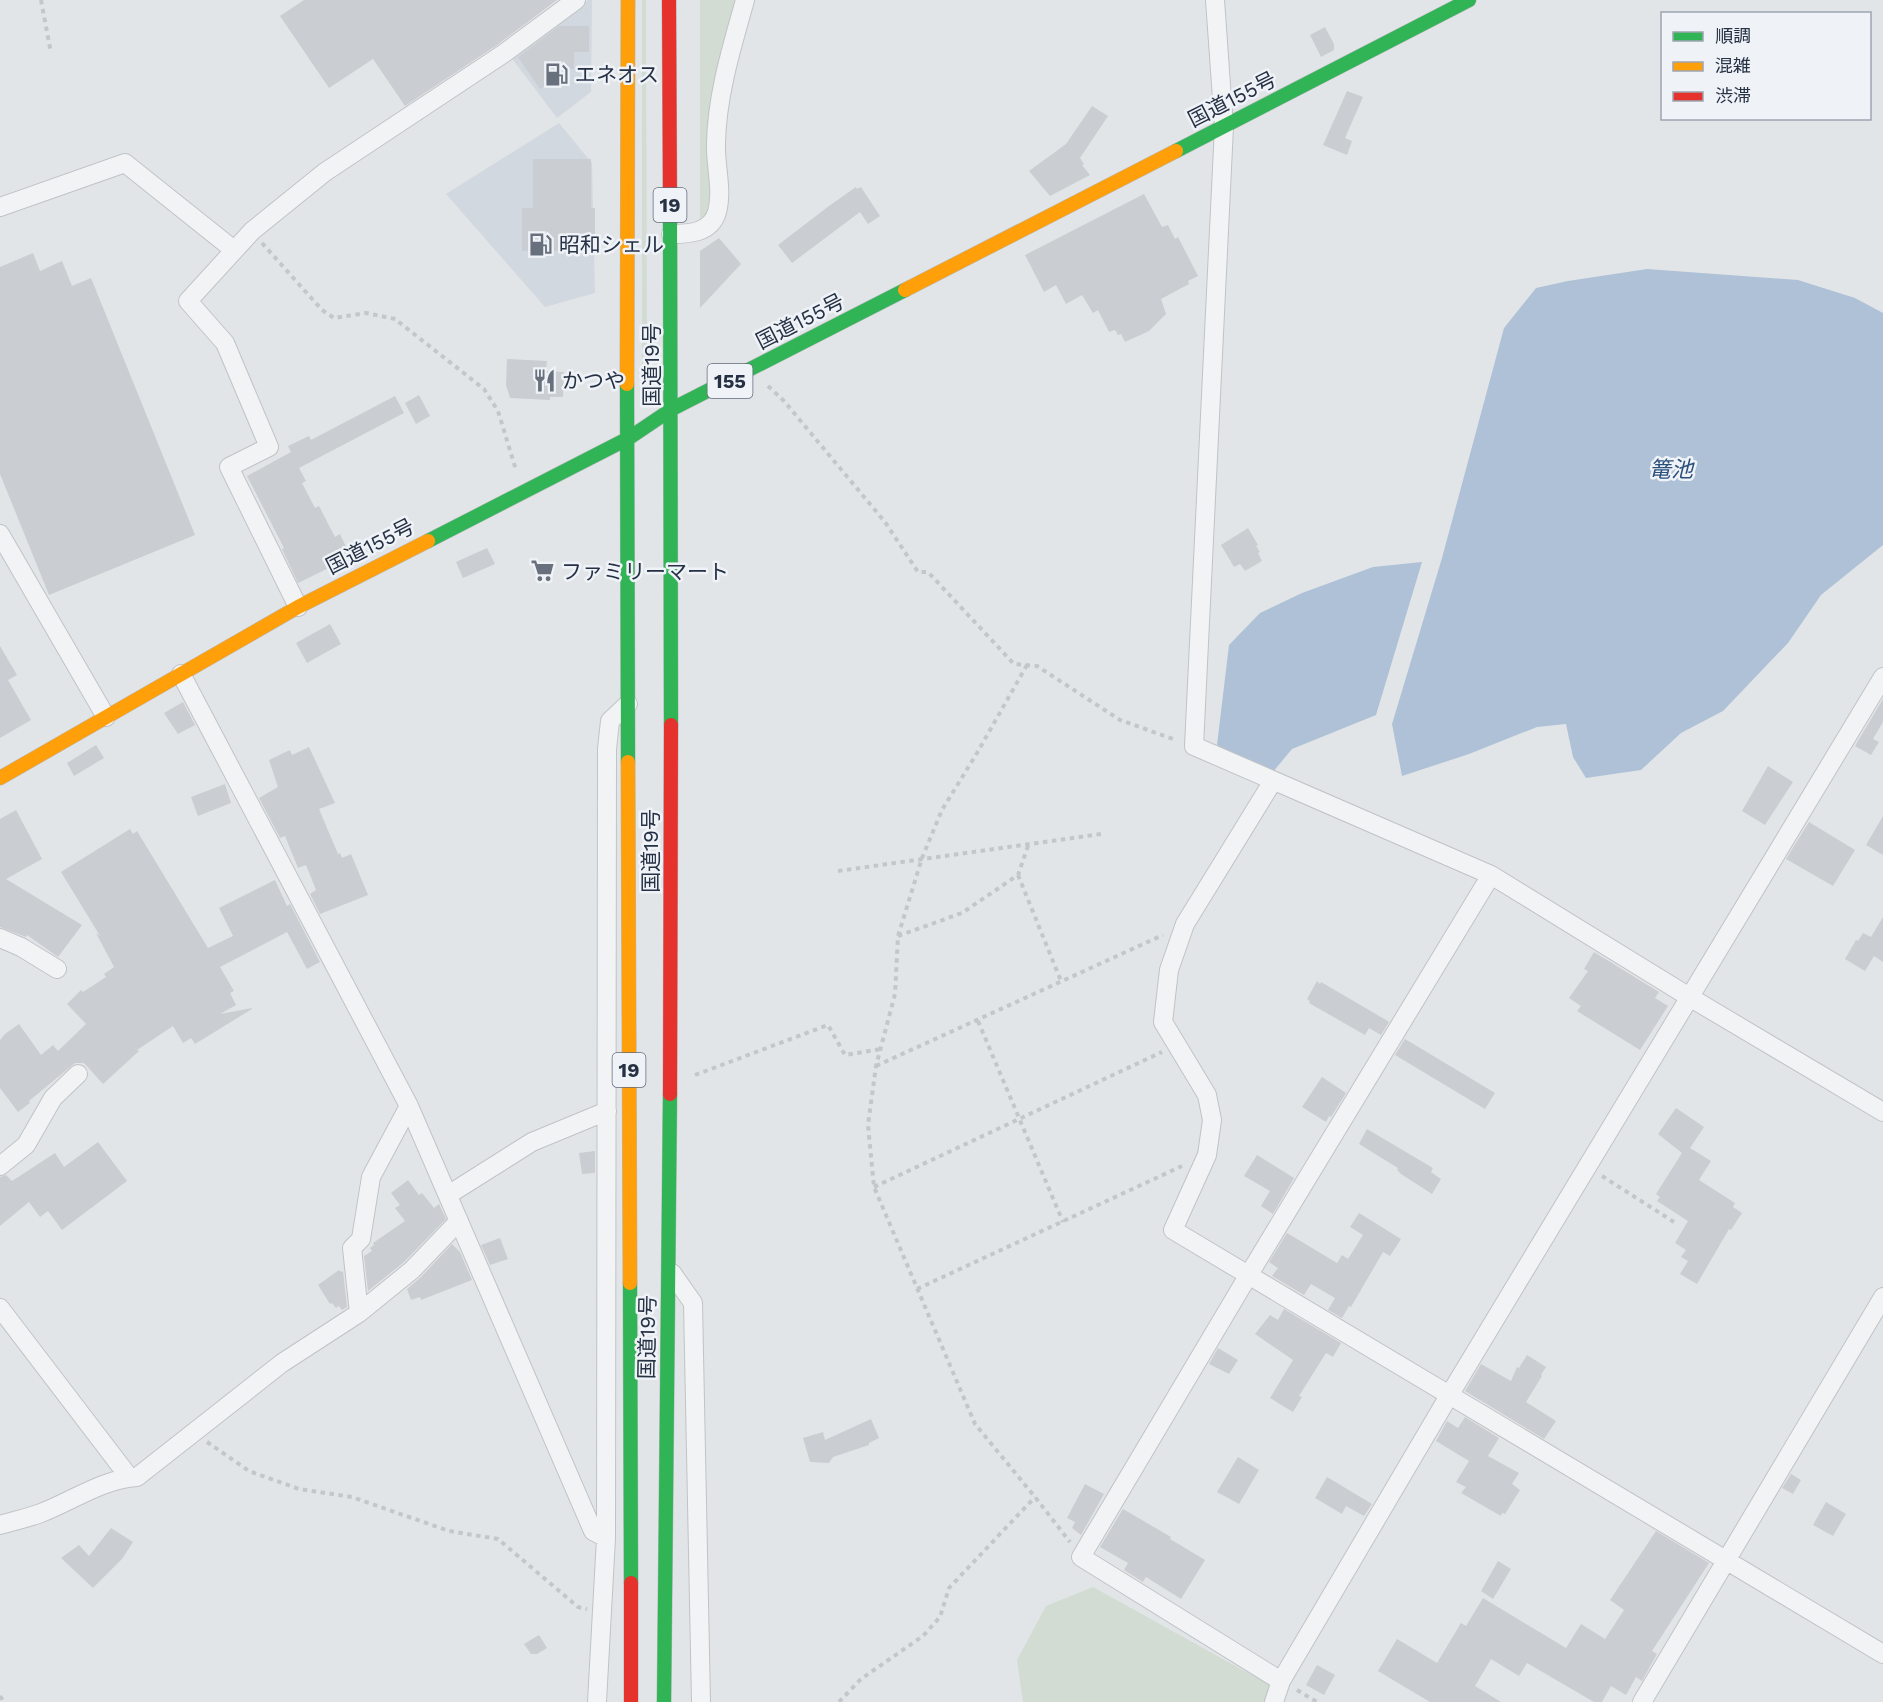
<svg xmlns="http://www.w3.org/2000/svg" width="1883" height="1702" font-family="'Work Sans','Noto Sans JP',sans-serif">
  <rect width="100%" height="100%" fill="#e2e5e8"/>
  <path fill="#d2d8df" d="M588 0H592L591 92 557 118 510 56Z
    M559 123 592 163 595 293 545 307 446 194Z"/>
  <path fill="#d2dcd2" d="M642 0H646L647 364 642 365Z
    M700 0H740L709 215 700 223Z
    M1093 1587 1275 1688 1270 1702H1023L1017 1660 1046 1606Z"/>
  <path fill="#aec1d6" d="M1647 269 1798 280 1855 298 1883 313V545L1821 595 1788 643 1723 711 1681 733 1641 770 1586 778 1573 757 1566 724 1537 727 1469 754 1402 776 1392 724 1442 558 1504 328 1536 288 1568 281Z
    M1422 562 1376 715 1292 749 1272 773 1217 745 1229 645 1260 613 1302 593 1373 567Z"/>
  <path fill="#cacdd1" d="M304 0H557L497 45 405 106 373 59 329 88 280 16Z
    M559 26H589V52H574V69H550L551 82 540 89 518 57Z
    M1325 27 1334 44V50L1321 57 1310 35Z
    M1347 91 1363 97 1345 138 1352 141 1347 155 1323 145Z
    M1092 106 1108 116 1080 158 1084 164 1082 165 1090 175 1050 196 1029 171 1066 144Z
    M533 159H591V208H595V250L522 251V208H533Z
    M856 187 857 189 861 187 880 216 868 224 860 212 792 263 778 245 829 206Z
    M1144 194 1162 227 1168 225 1175 239 1178 237 1198 276 1188 281 1189 284 1161 299 1166 314 1149 331 1125 342 1121 334 1118 335 1115 330 1109 332 1098 310 1093 313 1082 295 1066 304 1056 285 1044 292 1025 255Z
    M719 238 741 264 700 308V251Z
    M33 253 40 271 62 261 72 286 91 278 195 535 49 595 0 474V267Z
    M507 359 547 361 546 371 564 372 563 397H550V400L510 398 506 385Z
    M419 395 430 416 416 424 405 403Z
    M395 396 404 413 299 468 306 481 302 483 315 508 319 506 335 537 340 534 351 557 298 583 282 549 284 548 247 476 291 452 288 446 309 436 311 440Z
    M1248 528 1258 545 1256 546 1260 552 1258 553 1262 561 1245 571 1240 564 1234 567 1221 545Z
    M487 548 495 564 463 578 456 562Z
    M330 624 341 644 307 663 296 643Z
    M0 646 17 675 8 680 31 720 0 738Z
    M1883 699V722L1873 739 1879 742 1871 755 1855 746Z
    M183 702 195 725 178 734 164 713Z
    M96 745 104 758 74 776 67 763Z
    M309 747 335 803 319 809 338 854 340 853 342 858 351 854 368 895 320 914 310 894 316 890 306 865 298 868 285 836 280 838 259 798 278 787 269 760 290 750 292 755Z
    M1768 766 1793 782 1765 825 1742 811Z
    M225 784 231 803 198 816 191 797Z
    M16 810 42 859 6 879 82 925 58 957 27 935 26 937 0 927V819Z
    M1883 816V855L1866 845Z
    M1809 822 1855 850 1833 886 1786 859Z
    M130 829 133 834 137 831 208 948 233 936 219 908 275 880 287 906 290 904 320 962 307 969 287 932 220 967 234 991 230 993 236 1005 220 1014 252 1008V1009L195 1044 191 1038 183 1043 173 1026 137 1050 139 1051 103 1084 84 1063H75L29 1101 30 1103 18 1112 0 1088V1040L5 1034 19 1024 41 1055 53 1045 58 1051 86 1024 67 1004 81 990 83 992 106 977 104 974 114 967 96 933 100 936 61 872Z
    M1883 917V962L1874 956 1865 971 1845 959 1856 940 1858 941 1863 933 1871 937Z
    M1594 952 1659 992 1655 998 1668 1006 1640 1050 1577 1011 1581 1006 1569 998 1588 971 1584 969Z
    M1317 981 1320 984 1321 982 1386 1020 1389 1022 1381 1035 1369 1028 1365 1035 1309 1003 1310 1001 1307 999Z
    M1405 1039 1495 1093 1485 1109 1395 1055Z
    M1322 1077 1346 1093 1331 1117 1329 1116 1326 1122 1302 1107Z
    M1676 1108 1704 1127 1690 1148 1711 1161 1699 1180 1735 1203 1733 1207 1742 1213 1731 1230 1729 1229 1697 1284 1680 1274 1688 1261 1681 1257 1686 1250 1675 1243 1688 1221 1657 1201 1660 1197 1656 1194 1682 1153 1658 1134Z
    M1367 1129 1433 1168 1431 1172 1441 1179 1432 1194 1401 1174 1397 1170 1398 1168 1359 1144Z
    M98 1142 127 1181 62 1230 48 1211 40 1217 29 1202 0 1226V1177L6 1175 12 1181 55 1153 64 1167Z
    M595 1151V1173L582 1174 579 1153Z
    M1257 1155 1294 1178 1273 1214 1261 1206 1270 1191 1244 1176Z
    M408 1180 419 1195 422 1193 434 1208 439 1204 446 1219 404 1262 368 1291 364 1256 372 1251 370 1248 374 1245 373 1243 405 1221 395 1208 400 1205 391 1193Z
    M1359 1213 1401 1239 1390 1256 1383 1252 1351 1307 1349 1306 1342 1318 1328 1310 1335 1298 1311 1284 1304 1295 1272 1276 1278 1268 1269 1262 1287 1233 1337 1263 1342 1255 1348 1259 1363 1235 1350 1227Z
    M500 1238 508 1259 490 1265 481 1245Z
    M452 1244 460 1252 472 1280 421 1300 420 1297 411 1300 407 1289 420 1278Z
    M339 1270 341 1272 343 1271 347 1307 342 1310 339 1306 336 1308 332 1303 330 1304 318 1285Z
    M1284 1309 1341 1343 1333 1357 1326 1353 1299 1396 1302 1397 1293 1412 1270 1398 1293 1360 1255 1334 1270 1315 1278 1320Z
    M1218 1348 1238 1360 1229 1374 1209 1364Z
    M1527 1355 1546 1367 1541 1375 1542 1376 1526 1402 1556 1421 1544 1439 1465 1391 1481 1364 1511 1381 1517 1367 1519 1368Z
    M1465 1417 1499 1438 1488 1456 1519 1473 1512 1484 1520 1490 1505 1514 1502 1513 1501 1516 1461 1493 1466 1487 1456 1482 1469 1461 1436 1441 1447 1421 1458 1428Z
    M871 1419 879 1438 869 1443V1445L833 1457 829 1463 810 1462 803 1438 823 1432 825 1440Z
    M1238 1457 1259 1470 1239 1504 1217 1492Z
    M1791 1474 1801 1480 1793 1494 1782 1488Z
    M1327 1477 1372 1504 1364 1516 1346 1506 1342 1514 1315 1498Z
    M1085 1484 1104 1494 1081 1535 1072 1528 1075 1522 1067 1518Z
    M1826 1502 1846 1514 1833 1536 1813 1525Z
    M1123 1509 1171 1537 1170 1539 1205 1560 1181 1599 1146 1577 1143 1582 1124 1570 1128 1563 1100 1547Z
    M111 1528 133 1542 122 1559 93 1588 61 1558 79 1545 89 1556Z
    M1656 1531 1709 1563 1652 1651 1657 1654 1642 1681 1636 1677 1626 1695 1611 1686 1602 1702H1594L1527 1663 1519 1676 1491 1659 1475 1686 1501 1702H1430L1378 1671 1397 1639 1437 1663 1461 1623 1466 1626 1483 1598 1566 1648 1581 1624 1605 1639 1624 1610 1610 1600Z
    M1498 1561 1511 1569 1493 1599 1481 1591Z
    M539 1635 547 1648 537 1654H531L524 1644Z
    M1317 1665 1335 1675 1324 1695 1306 1685Z"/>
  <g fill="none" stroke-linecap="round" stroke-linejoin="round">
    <defs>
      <path id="street" d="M1215 0 1224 127 1194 746 1491 875 1691 998 1883 1112
        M0 207 125 163 234 250
        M671 234C689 234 711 233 717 212 723 190 715 165 716 143 717 94 732 47 745 0
        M0 534 106 717
        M298 607 229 467 269 447 225 343 188 301 252 231 325 172 503 54 576 0
        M181 674 409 1106 593 1531 606 1538
        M1273 781 1185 924 1169 970 1163 1022 1207 1095 1212 1120 1207 1155 1173 1230 1883 1654
        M0 938 21 947 57 969
        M0 1166 26 1145 53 1098 78 1074
        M448 1195 532 1142 607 1111
        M672 1273 693 1303 701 1702
        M0 1308 129 1477
        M359 1313 352 1248 361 1239 371 1177 409 1106
        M0 1525C13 1521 28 1518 41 1513 72 1501 103 1479 137 1477L282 1363 359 1313 412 1270 459 1221
        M1281 1681 1081 1557 1248 1276 1491 875
        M597 1702 606 1538 607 749 610 721 628 704
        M1274 1702 1281 1681 1450 1394 1883 677
        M1642 1702 1883 1297"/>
      <path id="fast" d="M1176 151 1469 0
        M670 203 671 725
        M627 384 628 762
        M428 541 629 438 672 409 905 290
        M630 1283 631 1583
        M664 1702 670 1094"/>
      <path id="slow" d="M905 290 1176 151
        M627 384 628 0
        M628 762 630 1283
        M0 778 298 607 428 541"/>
      <path id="jam" d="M669 0 670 203
        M670 1094 671 725
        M631 1583V1702"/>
    </defs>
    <use href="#street" stroke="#c0c3c6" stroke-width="20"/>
    <use href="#fast" stroke="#b4b8bd" stroke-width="15"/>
    <use href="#slow" stroke="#b4b8bd" stroke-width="15"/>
    <use href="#jam" stroke="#b4b8bd" stroke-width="15"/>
    <path stroke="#c3c6cb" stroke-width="4" stroke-dasharray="4.5 4.5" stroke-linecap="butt" d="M41 0 51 53
      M262 243 322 310 334 318 366 313 395 319 484 389 498 411 516 470
      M768 386 784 401 885 522 918 572H928L1014 664 1037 666 1120 720 1176 740
      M1027 665 977 753 942 810 922 858 898 936 895 994 876 1066 868 1125 874 1187 975 1424 1035 1497 1070 1542
      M838 871 1101 834
      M1018 875 1061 981
      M898 936 962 913 1018 875 1029 843
      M978 1021 1063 1222
      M876 1066 1163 935
      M695 1075 828 1025 845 1055 881 1049
      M1602 1176 1674 1222
      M874 1187 1162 1052
      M917 1289 1182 1166
      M207 1442 249 1471 299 1489 352 1497 449 1531 498 1539 578 1607 587 1609
      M1297 1690 1317 1702
      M0 1696 4 1702
      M839 1702 861 1679 923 1636 940 1617 949 1588 1035 1497"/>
    <use href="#street" stroke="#f2f3f4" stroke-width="18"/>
    <use href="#fast" stroke="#30b455" stroke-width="14"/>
    <use href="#slow" stroke="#ff9f0a" stroke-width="14"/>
    <use href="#jam" stroke="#e5322d" stroke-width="14"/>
  </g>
  <defs>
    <symbol id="fuel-bare" viewBox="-9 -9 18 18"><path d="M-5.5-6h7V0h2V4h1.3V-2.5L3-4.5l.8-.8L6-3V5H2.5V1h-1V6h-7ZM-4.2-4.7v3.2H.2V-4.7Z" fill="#68707d" stroke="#eff3f8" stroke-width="2.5" paint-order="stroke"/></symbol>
    <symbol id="restaurant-bare" viewBox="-9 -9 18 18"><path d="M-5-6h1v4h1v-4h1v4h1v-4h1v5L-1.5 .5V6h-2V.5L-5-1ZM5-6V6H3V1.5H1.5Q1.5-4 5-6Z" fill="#68707d" stroke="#eff3f8" stroke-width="2.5" paint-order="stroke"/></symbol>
    <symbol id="supermarket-bare" viewBox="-9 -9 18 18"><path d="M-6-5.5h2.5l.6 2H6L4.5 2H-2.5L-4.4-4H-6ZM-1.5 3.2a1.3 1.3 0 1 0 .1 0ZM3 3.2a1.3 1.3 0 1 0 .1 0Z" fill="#68707d" stroke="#eff3f8" stroke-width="2.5" paint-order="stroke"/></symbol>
  </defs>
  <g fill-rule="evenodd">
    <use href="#fuel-bare" x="540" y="58" width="33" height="33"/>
    <use href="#fuel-bare" x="524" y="228" width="33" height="33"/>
    <use href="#restaurant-bare" x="528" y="364" width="33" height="33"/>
    <use href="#supermarket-bare" x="526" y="554" width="33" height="33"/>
  </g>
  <g text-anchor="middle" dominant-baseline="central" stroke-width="5" stroke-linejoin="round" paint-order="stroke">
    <g fill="#eff3f8" stroke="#626b7a" stroke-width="1.5">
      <rect x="653.5" y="188" width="33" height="34" rx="4.5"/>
      <rect x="707.5" y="364" width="45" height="34" rx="4.5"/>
      <rect x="612.5" y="1053" width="33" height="34" rx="4.5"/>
    </g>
    <g font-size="20" font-weight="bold" fill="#263144">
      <text x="670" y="205">19</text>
      <text x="730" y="381">155</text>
      <text x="629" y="1070">19</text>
    </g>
    <g font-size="21" fill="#263144" stroke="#eff3f8" text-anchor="start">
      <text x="575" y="74">エネオス</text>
      <text x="559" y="244">昭和シェル</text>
      <text x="562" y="380">かつや</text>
      <text x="561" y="571">ファミリーマート</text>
    </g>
    <g font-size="21" fill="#263144" stroke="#eff3f8">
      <text transform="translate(1232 99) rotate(-27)">国道155号</text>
      <text transform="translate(800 321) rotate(-27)">国道155号</text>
      <text transform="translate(651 365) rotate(-90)">国道19号</text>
      <text transform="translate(370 546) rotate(-27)">国道155号</text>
      <text transform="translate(650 851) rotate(-90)">国道19号</text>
      <text transform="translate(647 1337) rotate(-89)">国道19号</text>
    </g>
    <g font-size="22" font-style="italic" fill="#2c507c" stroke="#eff3f8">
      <text x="1671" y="469">篭池</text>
    </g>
  </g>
  <rect x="1661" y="12" width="210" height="108" fill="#eff3f8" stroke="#9fa5b0" stroke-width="1.5"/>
  <rect x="1673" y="32" width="30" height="9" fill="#30b455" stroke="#9fa5b0" stroke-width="1.5"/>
  <text x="1715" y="42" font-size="18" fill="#263144">順調</text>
  <rect x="1673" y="62" width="30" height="9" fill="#ff9f0a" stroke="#9fa5b0" stroke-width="1.5"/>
  <text x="1715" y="72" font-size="18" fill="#263144">混雑</text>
  <rect x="1673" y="92" width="30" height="9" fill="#e5322d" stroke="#9fa5b0" stroke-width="1.5"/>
  <text x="1715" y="102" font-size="18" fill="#263144">渋滞</text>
</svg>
